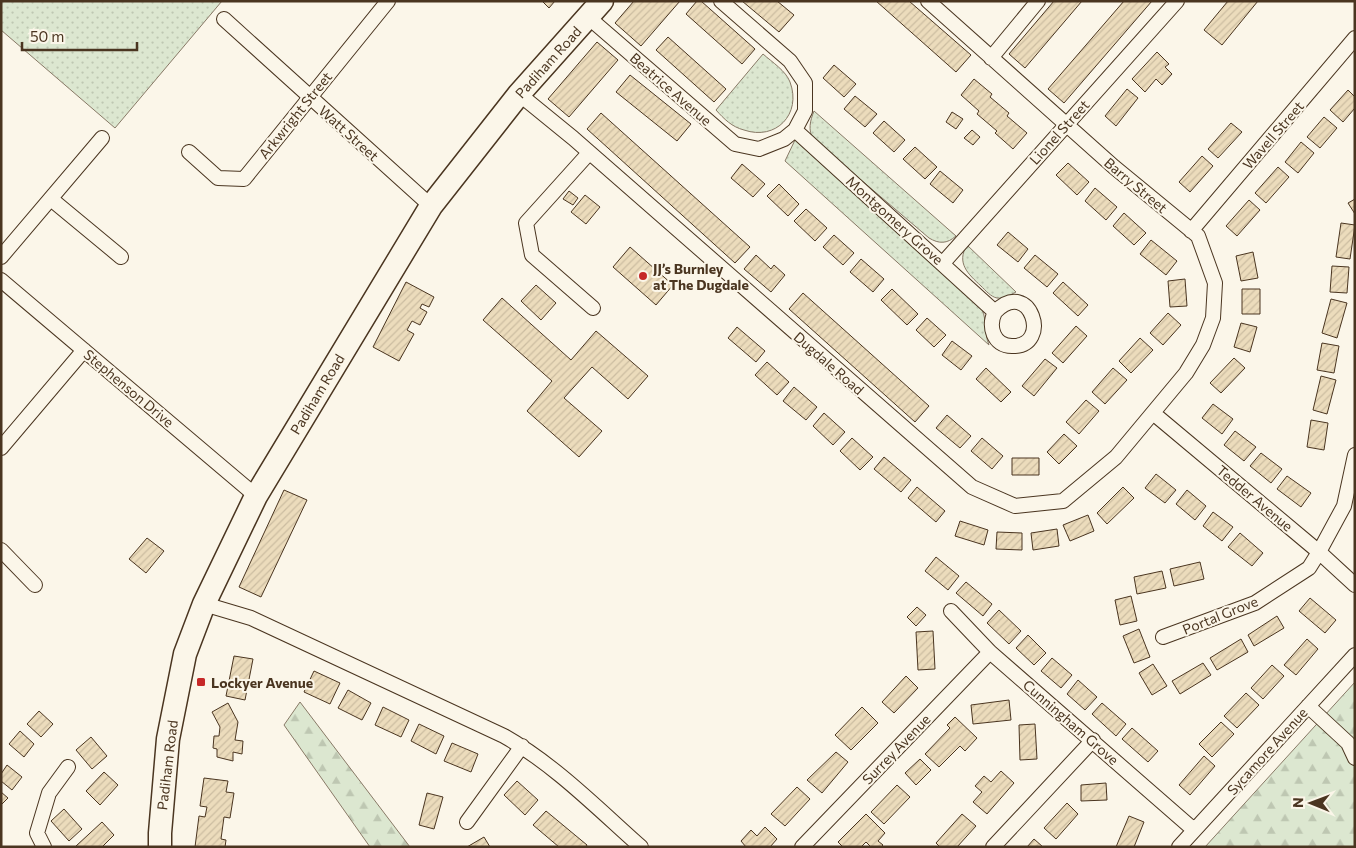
<svg xmlns="http://www.w3.org/2000/svg" width="1356" height="848" font-family="Commissioner,sans-serif">
  <defs>
    <pattern id="grass-dots" width="8" height="8" patternUnits="userSpaceOnUse" patternTransform="scale(1.25)"><rect width="8" height="8" fill="#dce7d0"/><path d="M2 2h.1M6 6h.1" fill="none" stroke="#bec7b2" stroke-width="1.8" stroke-linecap="round"/></pattern>
    <pattern id="forest-firs" width="22" height="20" patternUnits="userSpaceOnUse" patternTransform="scale(1.25)"><rect width="22" height="20" fill="#dce7d0"/><path d="M5 1l3.5 6h-7zM16 11l3.5 6h-7z" fill="#bec7b2"/></pattern>
    <pattern id="building-hatch" width="6" height="6" patternUnits="userSpaceOnUse" patternTransform="scale(1.25)"><rect width="6" height="6" fill="#ecdcbc"/><path d="M-1 1l2-2M0 6l6-6M5 7l2-2" fill="none" stroke="#ccbda1"/></pattern>
  </defs>
  <rect width="100%" height="100%" fill="#fbf6e9"/>
  <path fill="url(#grass-dots)" stroke="#887966" d="M1 1H222L115 128 1 30Z
    M763 54C772 62 786 71 790 82 802 114 776 141 744 130 732 127 724 119 716 110Z
    M814 111 956 236C947 244 939 244 929 238L813 139C808 130 810 121 814 111Z
    M795 140 982 309C987 321 984 333 989 345L785 161Z
    M967 245 1016 292C1010 295 1004 299 997 298 991 297 985 290 981 286 968 274 956 263 967 245Z"/>
  <path fill="url(#forest-firs)" stroke="#887966" d="M1355 682V847H1205Z
    M300 702 410 847H370L284 725Z"/>
  <path fill="url(#building-hatch)" stroke="#4a3520" d="M542 1H555L549 8Z
    M634 1H680L641 46 615 23Z
    M697 1H701L755 49 742 64 686 14Z
    M742 1H777L794 15 779 32Z
    M876 1H909L971 55 956 72Z
    M1054 1H1082L1025 68 1009 54Z
    M1124 1H1152L1064 103 1048 89Z
    M1228 1H1258L1222 45 1204 30Z
    M668 37 726 89 714 102 656 50Z
    M597 42 618 60 569 117 548 99Z
    M1157 52 1169 64 1165 67 1172 74 1162 85 1156 79 1145 92 1132 79Z
    M834 65 856 84 844 97 823 78Z
    M630 75 691 124 677 141 616 92Z
    M974 79 992 94 990 97 1009 113 1007 116 1027 133 1013 149 995 133 997 131 977 114 979 111 961 95Z
    M1127 89 1138 98 1116 126 1105 116Z
    M1348 90 1355 97V108L1343 122 1330 110Z
    M855 96 877 114 865 127 844 109Z
    M952 112 963 119 956 129 946 122Z
    M601 113 750 247 735 263 587 129Z
    M1324 117 1337 128 1320 148 1307 137Z
    M884 121 905 140 894 152 873 133Z
    M1231 123 1242 132 1218 158 1208 149Z
    M972 130 980 137 973 145 964 138Z
    M1301 142 1314 153 1298 173 1285 162Z
    M915 147 937 167 925 179 903 159Z
    M1202 156 1213 166 1190 192 1179 182Z
    M1068 163 1089 182 1077 195 1056 175Z
    M742 164 765 184 753 197 731 178Z
    M1278 167 1289 177 1266 203 1255 193Z
    M940 171 963 190 953 203 930 184Z
    M779 184 799 204 788 216 767 196Z
    M1095 188 1117 207 1106 220 1085 201Z
    M569 191 578 198 573 205 563 199Z
    M585 195 600 207 586 224 571 212Z
    M1355 199V214L1348 203Z
    M1249 200 1260 210 1237 236 1226 226Z
    M806 209 827 228 815 241 794 221Z
    M1124 213 1146 233 1134 245 1113 226Z
    M1341 223 1355 225 1350 259 1336 257Z
    M1008 232 1028 249 1018 262 997 245Z
    M834 235 854 253 843 265 823 247Z
    M1151 240 1177 261 1166 275 1140 254Z
    M630 247 673 285 656 305 613 267Z
    M1253 252 1258 278 1241 281 1236 256Z
    M756 255 771 269 774 265 785 275 771 292 744 269Z
    M1035 255 1058 274 1047 287 1024 268Z
    M861 259 884 279 873 292 850 272Z
    M1332 266 1349 267 1347 293 1330 292Z
    M1185 279 1187 306 1170 307 1168 281Z
    M406 282 434 297 429 307 422 304 420 308 427 312 420 325 412 321 407 330 414 334 399 361 373 347Z
    M1063 282 1088 305 1078 316 1053 293Z
    M536 285 556 303 541 320 521 301Z
    M892 289 918 314 907 325 881 300Z
    M1242 289H1260V314H1242Z
    M803 293 929 406 915 422 789 309Z
    M502 298 571 360 596 331 648 376 628 399 592 367 564 398 602 431 579 457 527 411 552 381 483 320Z
    M1331 299 1347 303 1337 338 1322 333Z
    M1168 313 1181 325 1163 345 1150 333Z
    M927 318 946 335 934 347 916 330Z
    M1241 323 1257 327 1250 352 1234 347Z
    M1076 326 1087 336 1063 363 1052 353Z
    M737 327 765 351 756 362 728 338Z
    M1140 338 1153 350 1131 373 1119 361Z
    M952 341 972 356 961 370 942 355Z
    M1322 343 1339 346 1334 373 1317 370Z
    M1234 358 1245 368 1221 393 1210 383Z
    M1045 359 1057 368 1034 396 1022 386Z
    M767 362 789 382 777 395 755 375Z
    M986 368 1011 392 1001 402 976 379Z
    M1113 368 1127 380 1105 404 1092 392Z
    M1321 376 1336 380 1327 414 1313 410Z
    M794 387 817 407 806 420 783 401Z
    M1086 400 1099 411 1079 434 1066 422Z
    M1213 404 1233 419 1222 434 1202 418Z
    M824 413 845 432 833 445 813 426Z
    M947 415 971 436 960 448 936 428Z
    M1311 420 1328 423 1324 450 1307 447Z
    M1235 431 1256 447 1244 461 1224 445Z
    M1064 434 1077 446 1059 464 1047 452Z
    M852 438 873 457 860 470 840 451Z
    M982 438 1003 456 992 469 971 451Z
    M1261 453 1282 469 1271 483 1250 466Z
    M884 457 911 480 901 492 874 469Z
    M1012 458H1039V475H1012Z
    M1156 474 1176 490 1165 503 1145 488Z
    M1287 476 1311 493 1301 507 1277 489Z
    M917 487 945 511 936 522 908 498Z
    M1123 487 1134 498 1107 524 1097 513Z
    M284 490 307 500 261 597 239 587Z
    M1187 490 1206 506 1195 520 1176 504Z
    M1213 512 1233 527 1222 541 1203 526Z
    M1088 515 1094 531 1070 541 1063 525Z
    M960 521 988 530 984 545 955 536Z
    M1057 529 1059 546 1033 550 1031 533Z
    M997 532 1022 533V550L996 549Z
    M1240 533 1263 553 1252 566 1228 547Z
    M147 538 164 551 146 573 129 559Z
    M936 557 959 576 948 590 925 571Z
    M1200 562 1204 579 1174 586 1170 569Z
    M1162 571 1166 588 1137 594 1134 577Z
    M966 582 992 604 983 616 956 593Z
    M1131 596 1137 621 1120 625 1115 600Z
    M1310 598 1336 620 1325 633 1299 611Z
    M917 607 926 615 916 626 907 617Z
    M999 610 1021 631 1009 644 987 623Z
    M1277 616 1284 628 1254 646 1248 635Z
    M1139 629 1150 657 1134 663 1123 636Z
    M933 631 935 669 918 670 916 632Z
    M1028 635 1046 653 1034 665 1016 648Z
    M1241 639 1248 652 1217 670 1210 658Z
    M1307 639 1318 649 1296 675 1284 665Z
    M234 656 253 659 245 700 226 696Z
    M1052 658 1072 675 1061 688 1041 671Z
    M1203 663 1211 675 1180 694 1172 681Z
    M1153 664 1167 686 1152 695 1139 673Z
    M1272 665 1284 676 1263 699 1251 688Z
    M314 671 340 683 330 704 304 692Z
    M906 676 918 688 894 713 882 702Z
    M1078 680 1097 697 1085 710 1067 694Z
    M348 690 371 703 362 720 338 708Z
    M1246 693 1259 705 1237 728 1224 716Z
    M1009 700 1011 720 973 724 971 705Z
    M228 703 238 722 235 740 243 741 242 754 233 752V761L217 757V749L213 748 214 736H219L220 727 212 712Z
    M1102 703 1126 724 1116 736 1092 714Z
    M383 707 409 720 401 737 375 725Z
    M862 707 878 723 851 750 835 735Z
    M39 711 53 724 41 737 27 724Z
    M955 717 977 738 965 751 960 746 939 767 925 754 950 728 947 725Z
    M1221 722 1234 734 1212 757 1199 744Z
    M419 724 444 736 436 754 411 741Z
    M1035 724 1037 759 1020 760 1019 725Z
    M1132 728 1158 751 1148 762 1122 739Z
    M20 731 34 744 24 757 9 744Z
    M91 737 107 756 92 769 76 750Z
    M452 743 478 754 471 772 444 761Z
    M836 752 848 762 822 793 807 780Z
    M1204 756 1215 766 1190 795 1179 785Z
    M920 759 931 770 916 785 905 773Z
    M7 765 22 777 12 790 1 781V774Z
    M1001 771 1014 783 987 814 973 802 982 792 975 786 984 776 991 782Z
    M104 772 118 785 100 805 86 791Z
    M204 778 228 781 226 792 234 793 230 818 224 817 221 839 226 840 225 847H195L199 816 205 817 207 807 200 806Z
    M517 781 538 800 525 815 504 795Z
    M1106 783 1107 800 1081 801V785Z
    M897 785 910 797 884 824 871 812Z
    M797 787 810 799 785 826 771 814Z
    M1 792 8 798 1 805Z
    M427 793 443 797 434 829 419 825Z
    M1067 803 1078 814 1056 839 1044 828Z
    M64 809 82 829 69 841 51 821Z
    M546 811 587 845 586 847H559L533 825Z
    M866 814 885 833 878 841 883 845 881 847H871L866 842 861 847H843L838 842Z
    M962 814 976 826 957 847H940L936 843Z
    M1129 816 1144 822 1134 847H1116Z
    M102 822 114 835 102 847H77L76 846Z
    M765 827 777 839 770 847H746L741 841 751 830 757 836Z
    M484 837 490 847H467Z
    M1034 839 1043 847H1027Z"/>
  <g fill="none" stroke-linecap="round" stroke-linejoin="round">
    <defs>
      <path id="minor" d="M588 17 735 144 759 149 784 139 795 130 805 111V83L790 61 721 1
        M224 19 431 206
        M991 58 1038 1
        M519 94 573 138 972 487 1015 506 1063 501 1116 457 1186 373 1203 345 1213 318 1215 283 1198 236 1114 167 928 1
        M795 130 995 312C988 326 993 346 1012 346 1053 347 1030 276 995 312
        M189 152 218 178 244 179 388 1
        M589 153 526 223 532 255 593 308
        M51 199 121 257
        M1191 231 1355 38
        M1 257 102 138
        M943 263 1177 1
        M1 280 256 496
        M1153 413 1319 552 1355 585
        M1 448 84 350
        M1 550 35 585
        M204 604 251 618 504 736C555 765 597 808 641 847
        M951 611 990 652 1194 830
        M1163 637 1255 603 1309 568 1319 552 1344 506 1355 455
        M1308 706 1348 743 1355 758
        M467 822 522 746
        M44 847 37 833 49 793 68 767
        M802 847 990 652
        M993 847 1093 740
        M1179 847 1355 655"/>
      <path id="primary" d="M160 847V833L168 739 185 654 204 604 256 496 431 206 519 94 602 1"/>
    </defs>
    <use href="#minor" stroke="#4a3520" stroke-width="16"/>
    <use href="#primary" stroke="#4a3520" stroke-width="25"/>
    <use href="#minor" stroke="#fbf6e9" stroke-width="14"/>
    <use href="#primary" stroke="#fbf6e9" stroke-width="22"/>
  </g>
  <g fill="#c62828" stroke="#fbf6e9" stroke-width="2">
    <circle cx="643" cy="276" r="5"/>
    <rect x="196" y="677" width="10" height="10" rx="2.5"/>
  </g>
  <g text-anchor="middle" dominant-baseline="central" stroke-width="4" stroke-linejoin="round" paint-order="stroke">
    <g font-size="14" fill="#4a3520" stroke="#fbf6e9">
      <text transform="translate(548 62) rotate(-48)">Padiham Road</text>
      <text transform="translate(671 89) rotate(41)">Beatrice Avenue</text>
      <text transform="translate(295 115) rotate(-51)">Arkwright Street</text>
      <text transform="translate(1059 132) rotate(-48)">Lionel Street</text>
      <text transform="translate(349 133) rotate(42)">Watt Street</text>
      <text transform="translate(1273 135) rotate(-49)">Wavell Street</text>
      <text transform="translate(1136 185) rotate(40)">Barry Street</text>
      <text transform="translate(895 220) rotate(42)">Montgomery Grove</text>
      <text transform="translate(829 363) rotate(41)">Dugdale Road</text>
      <text transform="translate(129 388) rotate(40)">Stephenson Drive</text>
      <text transform="translate(317 394) rotate(-59)">Padiham Road</text>
      <text transform="translate(1255 498) rotate(40)">Tedder Avenue</text>
      <text transform="translate(1220 615) rotate(-22)">Portal Grove</text>
      <text transform="translate(1071 722) rotate(41)">Cunningham Grove</text>
      <text transform="translate(896 749) rotate(-46)">Surrey Avenue</text>
      <text transform="translate(1267 751) rotate(-48)">Sycamore Avenue</text>
      <text transform="translate(167 765) rotate(-83)">Padiham Road</text>
    </g>
    <g font-size="14" font-weight="bold" fill="#4a3520" stroke="#fbf6e9" text-anchor="start">
      <text x="653" y="268">JJ’s Burnley<tspan x="653" dy="16">at The Dugdale</tspan></text>
      <text x="211" y="682">Lockyer Avenue</text>
    </g>
  </g>
  <rect width="1356" height="848" fill="none" stroke="#4a3520" stroke-width="5"/>
  <g transform="translate(1311 803) rotate(271)" stroke="#fbf6e9" stroke-width="4" paint-order="stroke">
  <path d="M0-4L9 19L0 12L-9 19Z" fill="#4a3520"/>
  <text y="-8" font-size="14" font-weight="bold" text-anchor="middle" fill="#4a3520">N</text>
  </g>
  <path d="M22 42v8h115v-8" fill="none" stroke="#4a3520" stroke-width="2.5"/>
  <text x="30" y="42" font-size="15" fill="#4a3520" stroke="#fbf6e9" stroke-width="4" paint-order="stroke">50 m</text>
</svg>
